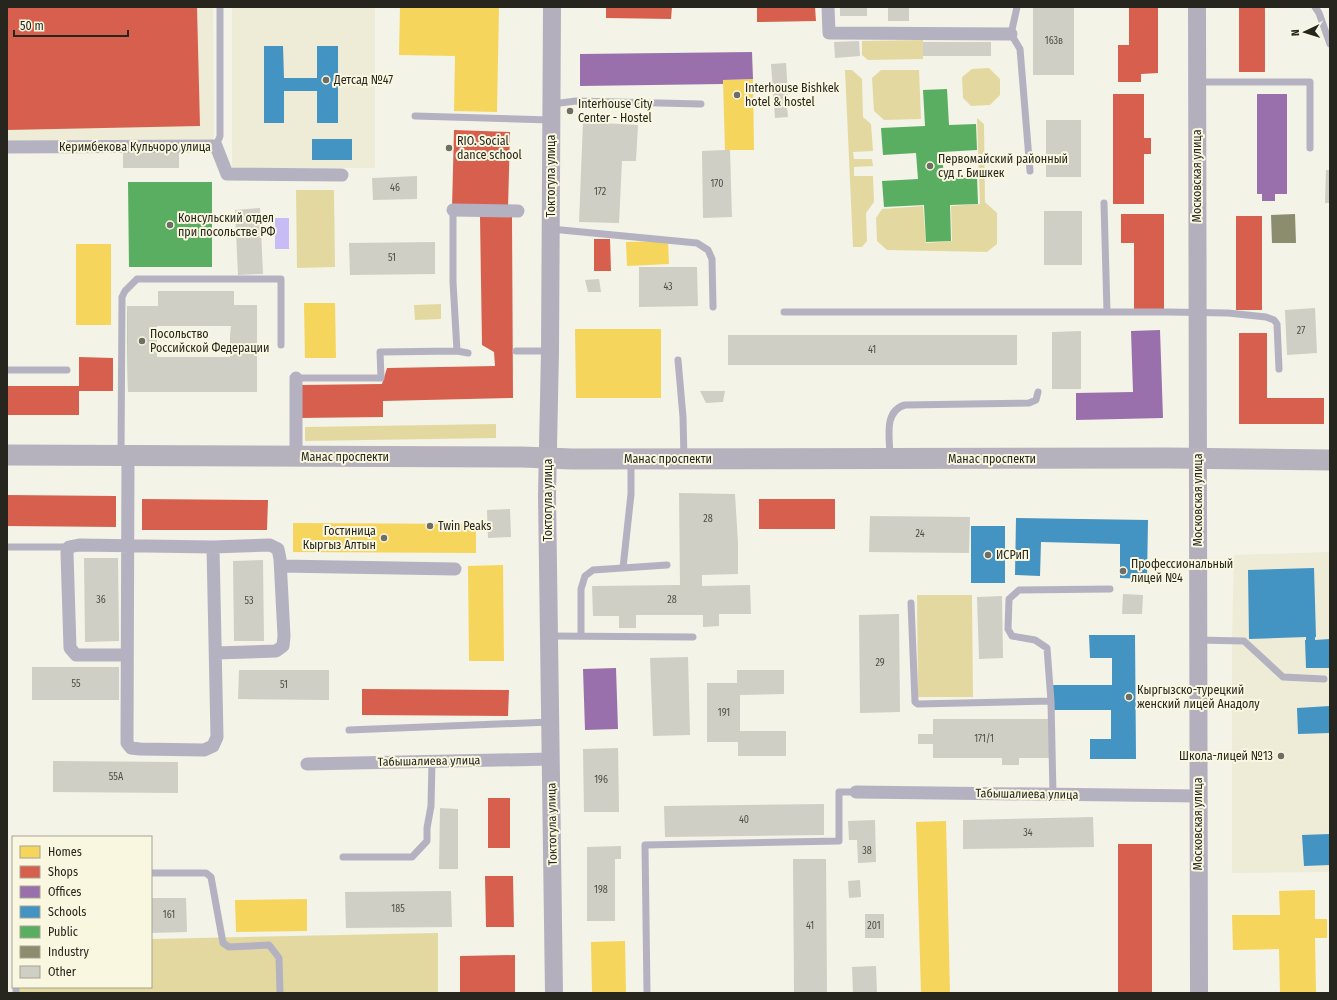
<svg xmlns="http://www.w3.org/2000/svg" width="1337" height="1000" font-family="'Fira Sans Condensed',sans-serif">
  <rect width="100%" height="100%" fill="#f4f3e7"/>
  <path fill="#eeebd6" d="M7 7H213L214 141 7 142Z
    M232 7H375V168H232Z
    M1330 552V872L1232 873V641L1234 555Z"/>
  <path fill="#e3d9a0" d="M923 40V59L868 60 862 55V41Z
    M989 68 1000 79V95L990 105 971 106 963 98 962 77 972 69Z
    M845 70H852L862 79 863 117 871 124 873 151 853 152 854 159H872L873 166 854 167V176H873L874 202 866 213 867 241 862 247H853Z
    M881 70H919L921 119 884 120 874 111 872 78Z
    M977 118 984 124 985 202 997 213V244L987 252 887 250 877 241 876 218 882 209 923 206 926 243 952 241 951 206 980 204Z
    M296 190H334L335 267 297 268Z
    M441 304V319L415 320 414 305Z
    M496 424V438L305 441V427Z
    M917 595H972L973 697H918Z
    M438 933V993H16V987H151V939Z"/>
  <path fill="#c8bcf6" d="M275 218H289V249H275Z"/>
  <path fill="#f6d55c" d="M400 7H499L497 112 454 111 455 56 399 55Z
    M753 79 754 150H725L723 80Z
    M668 241 669 264 627 266 626 242Z
    M76 244H111V325H76Z
    M304 303H335L336 358H305Z
    M575 329H661V398H576Z
    M293 523 476 524V553L293 552Z
    M503 565 504 661H469L468 566Z
    M946 821 950 993H921L916 822Z
    M1315 890V919H1327V938H1315L1316 993H1280L1279 949 1233 950 1232 915H1280L1279 891Z
    M307 899V931L236 932 235 900Z
    M625 941 626 993H592L591 942Z"/>
  <path fill="#d6604d" d="M7 7H197L200 126 7 130Z
    M606 7H672L671 19 606 18Z
    M757 7H815L816 21 757 22Z
    M1129 7H1158V73L1141 74V82H1118V45H1129Z
    M1239 7H1265V72H1239Z
    M1113 94H1144V138H1151V154H1144V204H1113Z
    M454 130 510 132 508 209 452 208Z
    M1121 214H1164V309H1134V243H1121Z
    M1236 216H1262V310H1236Z
    M480 217H512L513 398 383 401V417L300 418V385L382 384 387 368 495 366 494 352 482 345Z
    M594 239H610L611 271H594Z
    M1239 333H1267V398H1324V424H1239Z
    M79 357 113 358V391H79V415H7V386H79Z
    M7 495 116 496V527L7 526Z
    M142 499 268 500 267 530H142Z
    M759 499H835V529H759Z
    M362 689 509 690 508 716 362 715Z
    M488 798H510V848H488Z
    M1118 844H1152V993H1118Z
    M485 876H513L514 927H486Z
    M515 955V993H460V956Z"/>
  <path fill="#9970ab" d="M752 52 753 79 723 80V84L580 86V54Z
    M1257 94H1287V194H1275V201H1262V194H1257Z
    M1160 330 1163 418 1076 420V393L1133 392 1131 331Z
    M616 668 618 729 585 730 583 669Z"/>
  <path fill="#4393c3" d="M264 46H283L284 78H317V46H338V123H317V91H284V123H264Z
    M312 139H352V160H312Z
    M1016 518 1148 520 1147 579 1120 578V544L1041 542 1040 576 1015 575Z
    M971 526H1005V583H971Z
    M1314 568 1316 637H1315V640L1330 639V668H1306L1305 640H1306V637L1249 639 1248 570Z
    M1089 635H1135L1136 759H1090V739H1111V710H1053V685H1112V658H1090Z
    M1330 706V733L1298 734 1297 708Z
    M1330 834V865L1304 866 1302 835Z"/>
  <path fill="#5aae61" fill-rule="evenodd" d="M947 89 949 125 976 124 977 150 942 152 944 179 977 177 978 204 950 205 951 241 926 242 924 205 884 207 882 181 918 179 916 153 883 155 881 128 925 126 923 90Z
    M128 182H212V267H129Z
    M158 291H234V305H257V392H128L127 306H158ZM157 326H231L230 357H157Z"/>
  <path fill="#8c8c6e" d="M1295 214 1296 243H1272L1271 215Z"/>
  <path fill="#d0cfc5" fill-rule="evenodd" d="M840 7H867V16H840Z
    M888 7H909V21H888Z
    M1033 7H1074V75H1033Z
    M859 41 860 56 835 58 834 42Z
    M923 42H991V56H923Z
    M786 63 788 96H786L788 117 775 118 771 64Z
    M1046 120H1081V177H1046Z
    M583 122 638 125 636 161H622L619 223 579 222Z
    M725 150H730L732 217 703 218 702 151Z
    M123 151H179V168H123Z
    M1326 170H1330V203H1325Z
    M417 176V199L373 200 372 178Z
    M260 208 263 274 238 275 235 210Z
    M1044 211H1082V265H1044Z
    M435 242V274L350 275 349 243Z
    M639 267H697L698 306 639 307Z
    M599 279 601 292H588L585 280Z
    M158 291H234V305H257V392H128L127 306H158ZM157 326H231L230 357H157Z
    M1315 308 1317 353 1287 355 1285 310Z
    M1081 331V389H1052V332Z
    M728 335H1017V365H728Z
    M700 391H725L723 402 706 403Z
    M679 493 735 494 738 543V574L702 575V586L750 585 751 614H719V626L703 627V615H636V628H619V616H593L592 586 680 585Z
    M510 509 511 537 488 538 487 510Z
    M870 516 970 517 969 553 869 552Z
    M84 558H118L119 641 85 642Z
    M263 560 264 641H234L233 561Z
    M1123 594 1143 595 1142 614H1122Z
    M1002 596 1003 658 979 659 977 597Z
    M899 614 900 712 860 713 859 615Z
    M688 657 690 735 653 736 650 658Z
    M32 667H119V700H32Z
    M239 670H329V700L238 699Z
    M737 670H784V694L740 695V731H786V756H738V742H707V683H737Z
    M933 719H1050V758H1019V765H1002V758H933V744H918V734H933Z
    M618 748 619 812H584L583 749Z
    M53 761 178 762V793L53 792Z
    M824 804V835L665 837 664 806Z
    M440 808 458 809V869H439Z
    M1093 817 1094 847 963 849V820Z
    M875 820 876 862 858 863 857 840H849L848 821Z
    M621 846V859H615V921H587V847Z
    M793 859H826L827 993H794Z
    M860 880 861 897 849 898 848 881Z
    M451 891 452 927 346 928 345 892Z
    M151 898H186L187 932 151 933Z
    M865 914H884V938H865Z
    M876 966 877 993H853L852 967Z"/>
  <g fill="none" stroke-linecap="round" stroke-linejoin="round">
    <path stroke="#b4b2c1" stroke-width="7" d="M1017 7 1011 34 1020 49 1030 171
      M1315 7 1319 13 1330 44
      M1197 82H1310V148
      M552 104 576 101 701 104
      M415 116 551 120
      M216 146 220 136V7
      M1104 203 1107 312
      M453 210V282L457 351
      M551 229 697 243 708 250 712 259 713 307
      M784 312H1168L1228 313 1266 317 1274 320 1277 324 1279 369
      M516 351H550
      M678 360 683 417 684 458
      M7 370H67
      M296 378H381L380 352 457 351 468 353
      M121 454 122 297 125 291 137 279H281V345
      M890 457C890 439 883 411 905 405L1029 403 1036 400 1038 392
      M7 547H69
      M623 568 631 494V461
      M911 603 915 702 918 704 1051 701
      M549 636 693 637
      M581 636V589L585 576 593 570 667 565
      M1198 640 1244 641 1283 677 1324 679
      M349 730 550 722
      M1053 795 1051 701 1047 648 1035 640 1012 636 1008 629 1009 599 1019 590 1110 589
      M343 857H412L427 841V828L431 806 432 761
      M151 873H206L211 877 223 943 229 947 269 945 273 950 279 958 280 993
      M16 987V993
      M647 993 645 845 839 841V792H856"/>
    <path stroke="#b4b2c1" stroke-width="13" d="M828 7 829 33 1011 34
      M7 147 216 146 227 174 342 175
      M453 210 518 211
      M128 456 127 743 131 748 140 749 204 750 213 746 217 737 213 547 270 545 278 549 280 559 284 636 283 646 276 651 216 653
      M296 456V378
      M281 566 455 569
      M127 655H76L70 648 67 553 69 547 79 545 213 547
      M307 764 551 759
      M856 792 1198 796"/>
    <path stroke="#b3afbd" stroke-width="18" d="M552 7 550 351 547 495 554 993
      M1197 7 1199 993"/>
    <path stroke="#b6b2bd" stroke-width="21" d="M7 455 522 457 572 459 1168 458 1330 460"/>
  </g>
  <g fill="#6f6e64" stroke="#faf7e1" stroke-width="1.5">
    <circle cx="326" cy="80" r="4"/>
    <circle cx="737" cy="95" r="4"/>
    <circle cx="570" cy="111" r="4"/>
    <circle cx="449" cy="148" r="4"/>
    <circle cx="930" cy="166" r="4"/>
    <circle cx="170" cy="225" r="4"/>
    <circle cx="142" cy="341" r="4"/>
    <circle cx="430" cy="526" r="4"/>
    <circle cx="384" cy="538" r="4"/>
    <circle cx="988" cy="555" r="4"/>
    <circle cx="1123" cy="571" r="4"/>
    <circle cx="1129" cy="697" r="4"/>
    <circle cx="1281" cy="756" r="4"/>
  </g>
  <g text-anchor="middle" dominant-baseline="central" stroke-width="4" stroke-linejoin="round" paint-order="stroke">
    <g font-size="10" fill="#515048">
      <text x="1054" y="41">163в</text>
      <text x="717" y="184">170</text>
      <text x="395" y="188">46</text>
      <text x="600" y="192">172</text>
      <text x="392" y="258">51</text>
      <text x="668" y="287">43</text>
      <text x="1301" y="331">27</text>
      <text x="872" y="350">41</text>
      <text x="708" y="519">28</text>
      <text x="920" y="534">24</text>
      <text x="101" y="600">36</text>
      <text x="672" y="600">28</text>
      <text x="249" y="601">53</text>
      <text x="880" y="663">29</text>
      <text x="76" y="684">55</text>
      <text x="284" y="685">51</text>
      <text x="724" y="713">191</text>
      <text x="984" y="739">171/1</text>
      <text x="116" y="777">55А</text>
      <text x="601" y="780">196</text>
      <text x="744" y="820">40</text>
      <text x="1028" y="833">34</text>
      <text x="867" y="851">38</text>
      <text x="601" y="890">198</text>
      <text x="398" y="909">185</text>
      <text x="169" y="915">161</text>
      <text x="810" y="926">41</text>
      <text x="874" y="926">201</text>
    </g>
    <g font-size="12" fill="#27261e" stroke="#faf7e1" text-anchor="start">
      <text x="334" y="80">Детсад №47</text>
      <text x="745" y="88">Interhouse Bishkek<tspan x="745" dy="14">hotel &amp; hostel</tspan></text>
      <text x="578" y="104">Interhouse City<tspan x="578" dy="14">Center - Hostel</tspan></text>
      <text x="457" y="141">RIO. Social<tspan x="457" dy="14">dance school</tspan></text>
      <text x="938" y="159">Первомайский районный<tspan x="938" dy="14">суд г. Бишкек</tspan></text>
      <text x="178" y="218">Консульский отдел<tspan x="178" dy="14">при посольстве РФ</tspan></text>
      <text x="150" y="334">Посольство<tspan x="150" dy="14">Российской Федерации</tspan></text>
      <text x="438" y="526">Twin Peaks</text>
      <text x="376" y="531" text-anchor="end">Гостиница<tspan x="376" dy="14">Кыргыз Алтын</tspan></text>
      <text x="996" y="555">ИСРиП</text>
      <text x="1131" y="564">Профессиональный<tspan x="1131" dy="14">лицей №4</tspan></text>
      <text x="1137" y="690">Кыргызско-турецкий<tspan x="1137" dy="14">женский лицей Анадолу</tspan></text>
      <text x="1273" y="756" text-anchor="end">Школа-лицей №13</text>
    </g>
    <g font-size="12" fill="#27261e" stroke="#faf7e1">
      <text x="135" y="147">Керимбекова Кульчоро улица</text>
      <text transform="translate(551 176) rotate(-90)">Токтогула улица</text>
      <text transform="translate(1197 176) rotate(-90)">Московская улица</text>
      <text x="345" y="457">Манас проспекти</text>
      <text x="668" y="459">Манас проспекти</text>
      <text x="992" y="459">Манас проспекти</text>
      <text transform="translate(548 500) rotate(-90)">Токтогула улица</text>
      <text transform="translate(1198 500) rotate(-90)">Московская улица</text>
      <text transform="translate(429 761) rotate(-1)">Табышалиева улица</text>
      <text transform="translate(1027 794) rotate(1)">Табышалиева улица</text>
      <text transform="translate(552 824) rotate(-91)">Токтогула улица</text>
      <text transform="translate(1198 824) rotate(-90)">Московская улица</text>
    </g>
  </g>
  <rect width="1337" height="1000" fill="none" stroke="#27261e" stroke-width="16"/>
  <rect x="12" y="836" width="140" height="152" fill="#faf7e1" stroke="#a6a393"/>
  <rect x="20" y="846" width="20" height="12" fill="#f6d55c" stroke="#a6a393"/>
  <text x="48" y="856" font-size="12" fill="#27261e">Homes</text>
  <rect x="20" y="866" width="20" height="12" fill="#d6604d" stroke="#a6a393"/>
  <text x="48" y="876" font-size="12" fill="#27261e">Shops</text>
  <rect x="20" y="886" width="20" height="12" fill="#9970ab" stroke="#a6a393"/>
  <text x="48" y="896" font-size="12" fill="#27261e">Offices</text>
  <rect x="20" y="906" width="20" height="12" fill="#4393c3" stroke="#a6a393"/>
  <text x="48" y="916" font-size="12" fill="#27261e">Schools</text>
  <rect x="20" y="926" width="20" height="12" fill="#5aae61" stroke="#a6a393"/>
  <text x="48" y="936" font-size="12" fill="#27261e">Public</text>
  <rect x="20" y="946" width="20" height="12" fill="#8c8c6e" stroke="#a6a393"/>
  <text x="48" y="956" font-size="12" fill="#27261e">Industry</text>
  <rect x="20" y="966" width="20" height="12" fill="#d0cfc5" stroke="#a6a393"/>
  <text x="48" y="976" font-size="12" fill="#27261e">Other</text>
  <g transform="translate(1305 32) rotate(266)" stroke="#faf7e1" stroke-width="3" paint-order="stroke">
  <path d="M0-3L7 15L0 10L-7 15Z" fill="#27261e"/>
  <text y="-6" font-size="11" font-weight="bold" text-anchor="middle" fill="#27261e">N</text>
  </g>
  <path d="M14 30v6h114v-6" fill="none" stroke="#27261e" stroke-width="2"/>
  <text x="20" y="30" font-size="12" fill="#27261e" stroke="#faf7e1" stroke-width="3" paint-order="stroke">50 m</text>
</svg>
